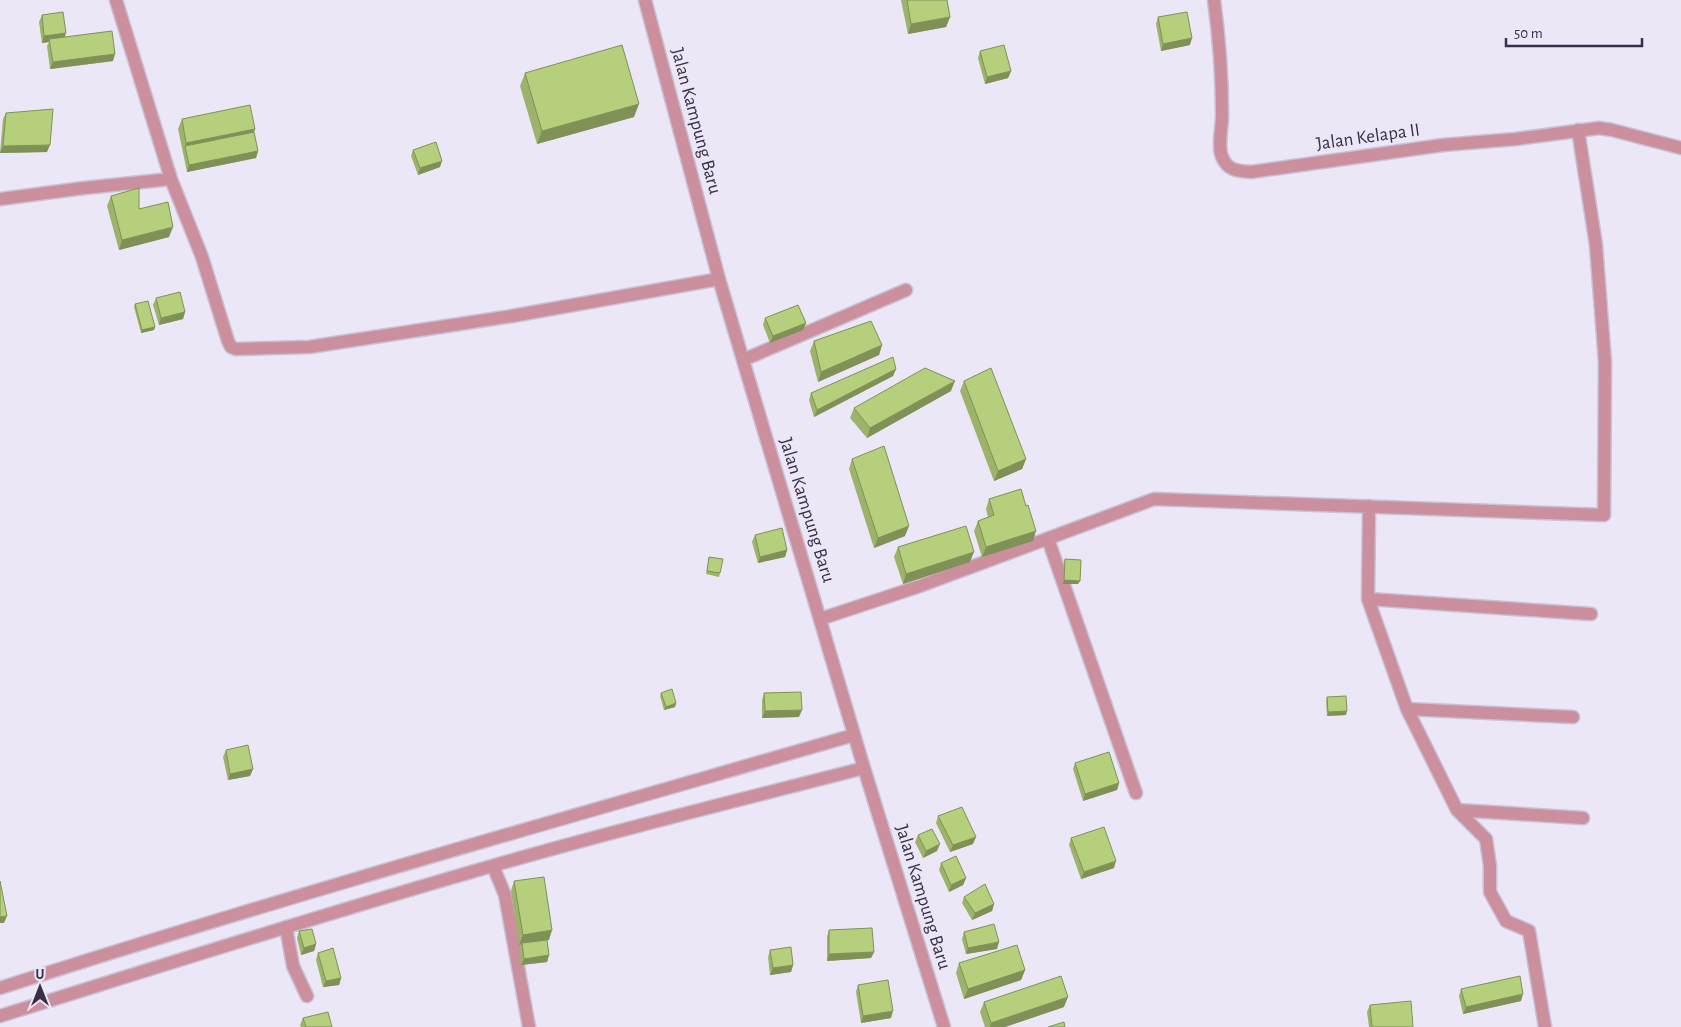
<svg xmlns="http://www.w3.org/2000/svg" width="1681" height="1027" font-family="'Alegreya Sans',sans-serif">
  <rect width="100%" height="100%" fill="#ece7f6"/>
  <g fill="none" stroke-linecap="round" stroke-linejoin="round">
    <defs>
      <path id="minor" d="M116 0 171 179 202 257 228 341 231 347 236 349 309 347 512 316 719 279
        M645 0 719 279 864 768 944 1027
        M1214 0C1219 37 1222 74 1222 111 1223 125 1217 144 1222 157 1228 171 1238 171 1251 172L1443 145 1516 139 1599 128 1612 130 1681 148
        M0 199 84 188 171 179
        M743 360 906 290
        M1369 506 1368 599 1407 709 1457 810 1486 839 1490 866V892L1506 921 1529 931 1545 1027
        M1048 539 1136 793
        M1368 599 1591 614
        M820 619 920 586 1154 499 1604 515 1605 362 1596 245 1578 130
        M1407 709 1573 717
        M1457 810 1583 818
        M493 866 505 895 529 1027
        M286 927 293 966 307 996
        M0 988C283 897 569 817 854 735
        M0 1016C164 965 327 913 492 866 615 830 740 800 864 768"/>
    </defs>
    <use href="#minor" stroke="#c8c2d4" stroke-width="15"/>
    <use href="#minor" stroke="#cc8f9e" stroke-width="12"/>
  </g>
  <path fill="#9db26b" d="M901 0H947L950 17 946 27 908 34Z
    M42 15 65 37 113 61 50 69 47 46 49 42 42 43 39 22Z
    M1158 17 1190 45 1161 51 1156 24Z
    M980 51 1011 71 1008 78 985 84 978 58Z
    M525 73 634 117 537 144 520 86Z
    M6 113 47 152 0 153 3 119Z
    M182 119 255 129 254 132 258 151 256 158 187 172 178 129Z
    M413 150 440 167 418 175 411 156Z
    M111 196 139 209 169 237 119 250 107 206Z
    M156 298 185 312 183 319 159 325 153 305Z
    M135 304 155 327 154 330 141 333 134 307Z
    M765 318 806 323 803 330 770 343 763 325Z
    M814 341 882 345 879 355 818 382 810 351Z
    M896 369 893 376 814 417 809 400 811 393Z
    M964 381 1026 459 1022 469 994 481 960 391Z
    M951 391 867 438 850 418 854 408Z
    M852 459 905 536 874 548 849 469Z
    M989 499 1033 541 982 557 974 531 978 521 988 517 986 509Z
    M755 535 787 550 785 557 758 563 752 542Z
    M898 547 970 562 903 584 894 557Z
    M709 557 720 573 719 577 706 574Z
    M1065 559 1078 584H1063L1064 563Z
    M661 693 676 703 675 707 664 710 660 696Z
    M764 693 799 717 762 718V700Z
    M1327 697 1346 715 1327 716 1326 701Z
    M226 750 253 769 250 776 228 780 223 757Z
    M1075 763 1119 783 1117 790 1083 801 1073 769Z
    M938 816 973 844 950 852 936 823Z
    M918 835 937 851 923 858 915 842Z
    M1071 838 1114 868 1081 879 1069 845Z
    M941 863 966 878 963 885 949 892 939 870Z
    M514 881 549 940H547L549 955 547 962 521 965 519 950 521 944 519 945 511 891Z
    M964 897 994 904 992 911 972 920 962 903Z
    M829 930 874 952 871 958 827 961V937Z
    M299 931 316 944 314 951 301 955 297 938Z
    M964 932 997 949 966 954 962 939Z
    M770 950 793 965 791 972 770 975 768 957Z
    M318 953 341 978 339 985 323 987 316 960Z
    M959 963 1025 970 1021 980 964 999 956 973Z
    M858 985 891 1018 861 1023 856 992Z
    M1461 989 1521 1001 1463 1014 1459 996Z
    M984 1002 1064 1007 1005 1027H985L980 1012Z
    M1370 1005 1413 1027H1369L1367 1012Z
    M303 1018 332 1027H301L300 1025Z"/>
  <path fill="#7f9157" d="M950 17 946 27 908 34 911 24Z
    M66 33 64 40 49 39V42L42 43 44 36Z
    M1192 38 1190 45 1161 51 1163 44Z
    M115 54 113 61 50 69 53 62Z
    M1011 71 1008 78 985 84 987 77Z
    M639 104 634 117 537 144 542 131Z
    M255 129 252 139 185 146 183 153 186 143Z
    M50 145 47 152 0 153 3 146Z
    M258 151 256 158 187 172 189 165Z
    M442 161 440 167 418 175 420 168Z
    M173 227 169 237 119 250 122 240Z
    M185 312 183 319 159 325 161 318Z
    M806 323 803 330 770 343 773 336Z
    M155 327 154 330 141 333 142 330Z
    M882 345 879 355 818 382 821 372Z
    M896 369 893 376 814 417 817 410Z
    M955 381 951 391 867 438 870 428Z
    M1026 459 1022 469 994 481 998 471Z
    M909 526 905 536 874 548 878 538Z
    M1036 531 1033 541 982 557 986 547Z
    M787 550 785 557 758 563 760 557Z
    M974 552 970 562 903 584 906 574Z
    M1064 580 1080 581 1078 584H1063Z
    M676 703 675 707 664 710 666 707Z
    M802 710 799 717 762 718 765 711Z
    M1347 711 1346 715 1327 716 1328 712Z
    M253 769 250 776 228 780 230 774Z
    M1119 783 1117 790 1083 801 1085 794Z
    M976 837 973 844 950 852 953 845Z
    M940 844 937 851 923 858 926 851Z
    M1116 861 1114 868 1081 879 1084 872Z
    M966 878 963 885 949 892 951 885Z
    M994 904 992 911 972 920 975 913Z
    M7 916 4 923H0V917Z
    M552 930 549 940 519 945 523 935Z
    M999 942 997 949 966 954 968 948Z
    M316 944 314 951 301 955 304 948Z
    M874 952 871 958 827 961 829 954Z
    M549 955 547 962 521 965 524 959Z
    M793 965 791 972 770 975 773 968Z
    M1025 970 1021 980 964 999 968 989Z
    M341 978 339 985 323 987 326 981Z
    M1523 994 1521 1001 1463 1014 1466 1007Z
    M1068 997 1064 1007 1005 1027H990L991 1023Z
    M893 1011 891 1018 861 1023 863 1016Z"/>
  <path fill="#b6cf7c" stroke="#7f9157" d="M907 0H947L950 17 911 24Z
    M63 12 66 33 44 36 42 15Z
    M1187 12 1192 38 1163 44 1158 17Z
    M112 31 115 54 53 62 49 39Z
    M622 45 639 104 542 131 525 73Z
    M1004 45 1011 71 987 77 980 51Z
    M250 105 255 129 186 143 182 119Z
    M53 109 50 145 3 146 6 113Z
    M254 132 258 151 189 165 185 146Z
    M436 142 442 161 420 168 413 150Z
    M139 188V209L168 202 173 227 122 240 111 196Z
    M180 292 185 312 161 318 156 298Z
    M148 301 155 327 142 330 135 304Z
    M798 305 806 323 773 336 765 318Z
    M871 321 882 345 821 372 814 341Z
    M893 357 896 369 817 410 811 393Z
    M925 368 955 381 870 428 854 408Z
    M991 368 1026 459 998 471 964 381Z
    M884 446 909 526 878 538 852 459Z
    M1021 489 1026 506 1028 505 1036 531 986 547 978 521 994 515 989 499Z
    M966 526 974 552 906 574 898 547Z
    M782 528 787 550 760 557 755 535Z
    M709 557 723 559 720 573 707 571Z
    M1065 559 1081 560 1080 581 1064 580Z
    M672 689 676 703 666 707 661 693Z
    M801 692 802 710 765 711 764 693Z
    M1346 696 1347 711 1328 712 1327 697Z
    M248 745 253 769 230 774 226 750Z
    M1109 752 1119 783 1085 794 1075 763Z
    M962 807 976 837 953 845 938 816Z
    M1104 827 1116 861 1084 872 1071 838Z
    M932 829 940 844 926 851 918 835Z
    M956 856 966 878 951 885 941 863Z
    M544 877 552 930 523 935 514 881Z
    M0 881 7 916 0 917Z
    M985 884 994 904 975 913 964 897Z
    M994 924 999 942 968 948 964 932Z
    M872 928 874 952 829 954V930Z
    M312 929 316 944 304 948 299 931Z
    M547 940 549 955 524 959 522 943Z
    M1017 945 1025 970 968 989 959 963Z
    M791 947 793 965 773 968 770 950Z
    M333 948 341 978 326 981 318 953Z
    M1061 976 1068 997 991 1023 984 1002Z
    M1520 976 1523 994 1466 1007 1461 989Z
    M888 980 893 1011 863 1016 858 985Z
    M1411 1001 1413 1027H1372L1370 1005Z
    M328 1012 332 1027H306L303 1018Z
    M1064 1022 1065 1027H1048Z"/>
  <g text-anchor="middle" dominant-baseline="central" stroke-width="4.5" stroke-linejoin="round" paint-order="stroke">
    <g font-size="19" fill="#392d4a" stroke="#ece7f6">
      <text transform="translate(696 121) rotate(75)">Jalan Kampung Baru</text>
      <text transform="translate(1368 137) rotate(-8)">Jalan Kelapa II</text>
      <text transform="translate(807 510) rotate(73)">Jalan Kampung Baru</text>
      <text transform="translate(923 897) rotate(73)">Jalan Kampung Baru</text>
    </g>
  </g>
  <g transform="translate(40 987)" stroke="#ece7f6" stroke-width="4" paint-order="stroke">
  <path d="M0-4L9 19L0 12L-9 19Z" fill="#392d4a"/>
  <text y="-8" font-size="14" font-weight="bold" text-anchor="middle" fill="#392d4a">U</text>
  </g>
  <path d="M1506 38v8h136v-8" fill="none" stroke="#392d4a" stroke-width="2.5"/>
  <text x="1514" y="38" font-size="15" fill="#392d4a" stroke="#ece7f6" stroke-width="4" paint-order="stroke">50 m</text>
</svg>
